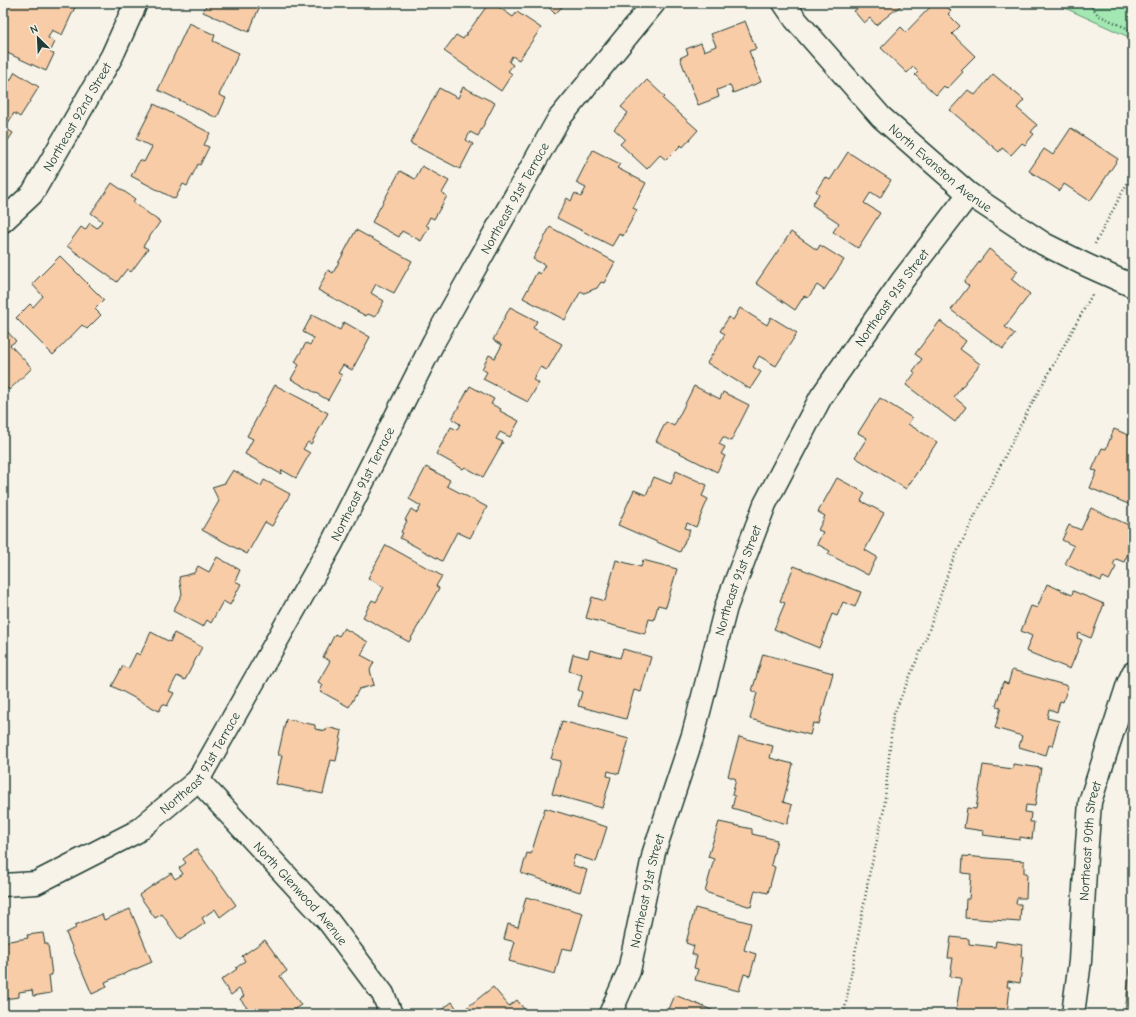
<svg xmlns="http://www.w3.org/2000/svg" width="1136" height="1017" font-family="'Comic Neue',sans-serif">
  <rect width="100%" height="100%" fill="#f7f3e8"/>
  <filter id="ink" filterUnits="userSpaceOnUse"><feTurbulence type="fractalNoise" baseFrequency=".025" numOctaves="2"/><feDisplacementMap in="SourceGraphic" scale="8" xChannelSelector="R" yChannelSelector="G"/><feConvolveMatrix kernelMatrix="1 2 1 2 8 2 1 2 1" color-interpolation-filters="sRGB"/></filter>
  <g filter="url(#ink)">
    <path fill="#a3e7b2" stroke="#619273" d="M1054 3H1133V39Z"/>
    <path fill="#f9cca8" stroke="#1f3d34" d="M3 3 6 4 7 3H77L62 35 52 30 48 38 55 42 50 52 54 54 46 71 3 51Z
      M207 3H261L249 32 203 12Z
      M489 3H493L513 17 517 12 541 28 519 60 512 56 509 62 513 65 508 71 512 74 501 91 444 51 456 35 463 39Z
      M545 3H566L555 14Z
      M859 3H904L876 25 870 18 864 23 854 11 861 6Z
      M934 3H943L951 11 948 14 960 26 952 34 975 56 961 70 963 72 947 89 944 86 936 95 915 75 918 72 913 67 907 73 881 48 901 27 906 32Z
      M745 21 756 49 749 51 761 82 733 93 730 85 717 90 719 97 698 105 680 58 688 54 686 49 701 43 704 51 716 46 711 34Z
      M189 23 215 35 213 41 239 53 219 95 226 98 217 118 158 90Z
      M15 72 39 87 20 117 14 113 5 128 13 133 3 148V76L10 81Z
      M993 74 1024 100 1017 108 1037 125 1031 132 1034 134 1025 145 1022 143 1011 155 1002 148 999 152 950 110 968 90 975 95Z
      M647 80 665 97 663 99 698 130 683 147 681 145 666 160 660 155 647 169 620 144 625 139 614 129 628 113 621 107Z
      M463 87 495 103 478 136 470 132 466 140 473 144 460 169 410 143 439 88 458 98Z
      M154 104 210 133 204 145 209 147 200 165 198 164 187 186 183 184 175 199 131 176 140 160 144 162 152 147 136 139Z
      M1071 128 1118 159 1090 201 1064 184 1060 191 1029 171 1044 149 1053 155Z
      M593 150 620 164 617 168 646 183 633 208 637 210 623 236 619 234 612 246 557 218 567 198 571 201 575 193 581 197 586 188 576 183Z
      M848 152 891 180 880 198 871 192 864 203 880 213 858 248 833 232 839 223 812 205 819 194 816 191 825 177 830 180Z
      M422 166 449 181 442 193 447 196 434 219 430 217 426 225 429 227 421 241 402 231 399 237 372 222 400 171 415 179Z
      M112 183 135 199 133 202 160 222 143 246 148 249 131 272 127 269 117 282 67 246 81 227 85 230 90 223 97 228 102 221 91 213Z
      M550 227 615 262 604 283 601 282 597 288 584 293 581 291 565 320 523 298 537 272 540 274 545 265 533 259Z
      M356 230 412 261 394 293 376 284 371 293 384 301 375 317 368 314 366 316 318 290 328 270 333 273Z
      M791 232 817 250 820 245 844 260 824 290 817 285 808 298 804 296 795 310 756 283Z
      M989 249 1018 271 1011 279 1030 294 1005 327 1015 334 1003 349 951 310 969 286 964 282Z
      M60 256 104 300 95 309 101 315 87 329 82 325 53 355 16 318 30 304 33 307 43 296 32 284Z
      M510 307 537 321 533 328 562 344 547 370 540 367 533 380 539 383 528 402 483 379 487 372 482 369 489 355 495 358 502 345 493 340Z
      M740 308 767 325 771 317 797 333 776 366 759 356 753 367 761 372 750 389 707 363 725 334 720 331 729 317 733 320Z
      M312 315 340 330 344 322 370 337 352 370 343 365 338 373 342 375 328 400 291 379 299 365 295 362 306 343 310 345 314 338 303 332Z
      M940 321 966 341 960 349 980 364 954 397 966 407 955 422 906 385 915 373 913 371 922 359 915 354Z
      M3 327 16 341 10 345 32 368 9 390 6 387 3 390Z
      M275 385 328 413 311 444 308 442 303 449 310 453 296 478 282 470 281 474 245 454 253 439 247 436Z
      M470 386 494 399 491 404 501 409 500 411 519 421 510 437 500 432 496 439 503 442 483 477 465 467 463 469 436 454 451 427 457 430 460 424 452 419Z
      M694 386 720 399 723 392 749 405 731 441 723 437 719 444 725 447 721 454 725 456 717 472 656 441 666 422 674 426Z
      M880 398 912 418 908 424 937 442 906 489 855 457 867 438 858 433Z
      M1114 429 1133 437V506L1090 488 1097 471 1092 470 1102 448 1106 449Z
      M426 467 450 480 447 486 487 507 470 538 457 532 442 561 400 538 403 533 401 532 407 521 405 520 411 509 417 513 421 506 409 499Z
      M233 470 261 486 264 480 290 494 272 526 265 522 247 554 202 530 219 501 212 487 225 483Z
      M676 471 707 485 702 496 708 499 696 527 687 523 685 528 690 530 680 552 618 525 634 490 646 495 654 477 671 484Z
      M837 478 865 493 861 501 884 513 865 550 877 557 868 575 828 554 830 551 817 544 823 532 818 530 825 516 818 512Z
      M1091 508 1133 527V543L1124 562 1116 559 1113 565 1116 567 1109 580 1103 577 1101 581 1065 564 1074 546 1062 540 1069 525 1081 530Z
      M386 545 442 576 436 586 439 588 409 642 363 617 372 600 376 602 384 587 368 578Z
      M217 557 240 570 235 581 241 584 230 605 223 601 211 623 207 620 203 627 173 611 182 594 179 577 194 573 198 566 209 572Z
      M616 560 641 567 643 560 677 569 666 607 658 605 654 620 649 619 645 634 586 618 592 597 605 601Z
      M794 566 861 592 855 607 843 602 837 616 832 614 819 648 774 629 785 603 780 601Z
      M1047 584 1072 595 1073 591 1104 604 1091 638 1079 633 1077 638 1082 640 1070 669 1026 651 1032 636 1021 631 1031 606 1037 608Z
      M344 628 368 642 361 655 374 662 370 670 374 685 359 689 349 707 320 691 323 685 318 682 330 661 323 657 335 634 339 636Z
      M151 632 170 642 174 633 202 647 185 680 177 676 169 691 174 693 167 706 163 704 159 711 112 686 123 666 128 669 136 653 140 655Z
      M623 649 651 657 641 692 634 690 626 719 578 706 582 692 578 690 582 675 569 671 573 654 588 658 590 650 620 658Z
      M763 654 833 673 819 724 813 723 810 735 750 719 757 693 752 691Z
      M1012 670 1068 686 1063 702 1060 701 1057 712 1049 709 1047 718 1059 721 1052 746 1049 745 1046 755 1019 747 1022 736 995 728 1001 707 996 706 1003 682 1008 684Z
      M286 719 315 725V729L326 731 327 727 342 731 336 761 331 760 323 794 276 784 282 755H278Z
      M562 721 629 739 619 774 608 771 607 776 611 777 602 808 552 794 561 761 551 759Z
      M739 737 773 746 770 758 793 764 783 802 792 805 787 824 732 808 735 796 732 795 736 779 728 776Z
      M1013 764 1041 768 1035 806 1026 805 1025 812 1031 813 1030 822H1034L1032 839 1020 837V840L983 835 984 831 964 828 967 808 976 809 983 765 1013 769Z
      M545 808 607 827 596 862 575 855 572 865 587 870 580 892 521 873 527 853 531 854Z
      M719 822 752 829V834L777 840 771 865 775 867 768 893 755 890 751 907 705 892 714 859 708 857Z
      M196 849 236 905 220 917 215 909 202 918 205 923 180 940 162 914 155 918 139 895 171 873 175 879 183 874 179 868 186 863 183 859Z
      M963 856 1024 861V873H1027L1026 898H1017L1016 904H1021L1020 922 965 918 966 899H969L971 874 962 873Z
      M526 897 583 913 572 950 562 948 555 974 509 961 515 942 504 939 508 924 518 927Z
      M695 908 751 923 744 950 756 954 750 976 744 974 739 991 695 980 698 969 694 968 697 956 692 954 694 946 686 943Z
      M130 909 152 962 105 982 107 987 92 994 66 933 76 928 75 925 102 914 104 920Z
      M43 933 45 944H48L52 975H49L51 993 33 996 32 990 19 992V997L4 999 3 942 28 938 27 935Z
      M951 937 969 939V944L995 947 996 941 1022 945 1021 957H1023L1020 983 1008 981 1007 987H1010L1007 1014H976L956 1011 961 978 950 977 953 958H948Z
      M265 940 287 971 280 976 301 1005 287 1014H252L240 999 244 996 239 989 231 995 221 980 237 969 236 968 245 961 242 956Z
      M1130 967H1133V1014H1125Z
      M493 987 509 1006 517 1000 528 1014H436L452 1002 460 1013Z
      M675 995 714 1011 712 1014H667Z"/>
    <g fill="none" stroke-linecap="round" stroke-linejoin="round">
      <defs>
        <g id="minor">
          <path id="s1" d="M784 3 795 19 881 117 969 194 1044 244 1086 265 1133 286"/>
          <path id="s2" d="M3 221 32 194 112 56 136 3"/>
          <path id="s3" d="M198 780 329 922 383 994 391 1014"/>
          <path id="s4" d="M3 885 36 883 136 832 198 780 332 543 434 341 558 120 654 3"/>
          <path id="s5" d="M610 1014 629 971 654 852 693 735 726 607 765 504 821 397 902 281 969 194"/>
          <path id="s6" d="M1073 1014 1080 961 1085 871 1090 802 1128 684 1133 673"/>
        </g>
      </defs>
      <use href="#minor" stroke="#1f3d34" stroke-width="25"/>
      <path stroke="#1f3d34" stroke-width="2.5" stroke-dasharray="1 3" stroke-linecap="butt" d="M1090 3 1098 15 1133 31
        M1095 244 1133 172
        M844 1014 869 876 884 809 893 716 927 636 951 564 1024 418 1093 293"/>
      <use href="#minor" stroke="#f7f3e8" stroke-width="22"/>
    </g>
  </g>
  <g text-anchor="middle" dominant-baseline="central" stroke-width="3.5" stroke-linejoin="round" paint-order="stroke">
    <g font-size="13" fill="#1f3d34" stroke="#f7f3e8">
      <text stroke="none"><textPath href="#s2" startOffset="129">Northeast 92nd Street</textPath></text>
      <text stroke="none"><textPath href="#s1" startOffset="228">North Evanston Avenue</textPath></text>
      <text stroke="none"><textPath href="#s4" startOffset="889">Northeast 91st Terrace</textPath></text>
      <text stroke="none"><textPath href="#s5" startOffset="777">Northeast 91st Street</textPath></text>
      <text stroke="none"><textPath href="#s4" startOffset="565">Northeast 91st Terrace</textPath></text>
      <text stroke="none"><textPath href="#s5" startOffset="453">Northeast 91st Street</textPath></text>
      <text stroke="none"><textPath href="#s4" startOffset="241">Northeast 91st Terrace</textPath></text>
      <text stroke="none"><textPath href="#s6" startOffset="174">Northeast 90th Street</textPath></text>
      <text stroke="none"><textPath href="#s5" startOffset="129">Northeast 91st Street</textPath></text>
      <text stroke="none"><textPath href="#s3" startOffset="153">North Glenwood Avenue</textPath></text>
    </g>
  </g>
  <rect width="1136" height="1017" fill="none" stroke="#f7f3e8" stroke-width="16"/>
  <rect x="8" y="8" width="1120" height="1001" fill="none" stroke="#1f3d34" stroke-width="1.5" filter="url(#ink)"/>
  <g transform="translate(38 38) rotate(336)" stroke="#f7f3e8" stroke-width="3" paint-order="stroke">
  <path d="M0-3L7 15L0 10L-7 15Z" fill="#1f3d34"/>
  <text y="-6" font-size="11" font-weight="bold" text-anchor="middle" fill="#1f3d34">N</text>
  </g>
</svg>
